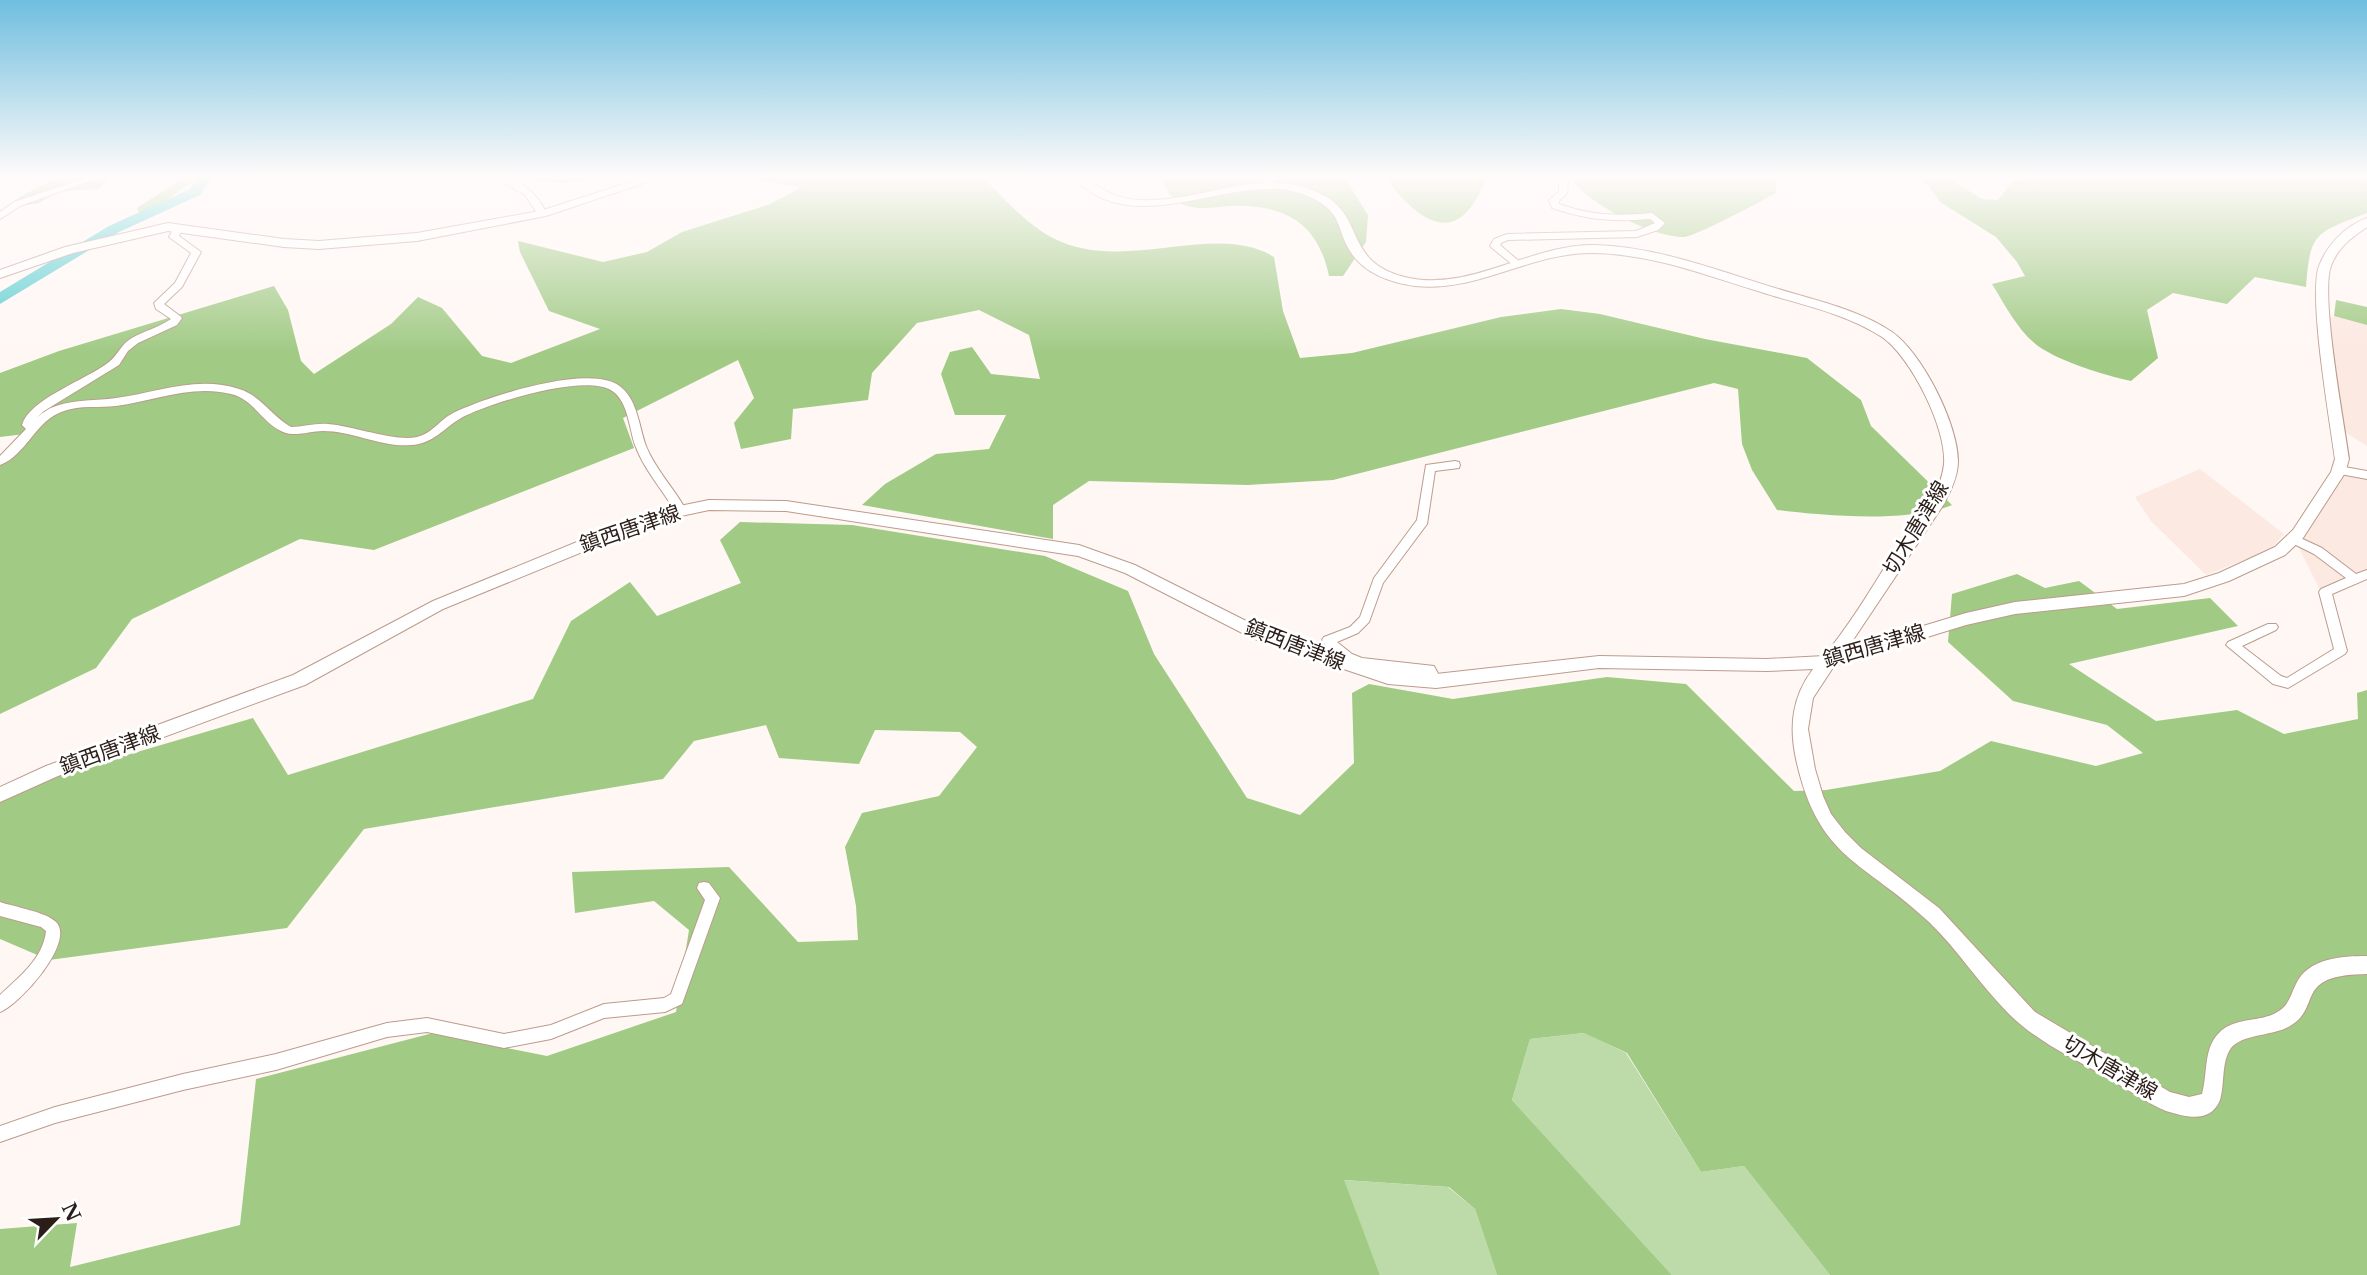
<svg xmlns="http://www.w3.org/2000/svg" width="2367" height="1275" font-family="'Libre Baskerville','Noto Sans JP',serif">
  <rect width="100%" height="100%" fill="#fff7f4"/>
  <path fill="#fce9e1" d="M2334 316 2367 325V446L2345 432 2329 319Z
    M2349 467 2367 472V569L2320 590 2298 546Z
    M2200 469 2284 534 2271 549 2206 575 2151 521 2135 497Z"/>
  <path fill="#bcdba9" d="M1585 1033 1626 1053 1701 1172 1744 1166 1830 1275H1672L1512 1100 1530 1039Z
    M1343 1180 1448 1187 1475 1209 1497 1275H1380Z"/>
  <path fill="#a1ca85" d="M63 175H111L99 189 59 191 39 203 6 208C22 192 43 187 63 175Z
    M188 175H202L141 218 137 208Z
    M529 175H625L562 183 521 179Z
    M724 175H980C1002 196 1026 224 1053 238 1123 275 1215 220 1274 257L1283 311 1300 358 1352 353 1501 317 1561 309 1600 314 1705 339 1807 358 1861 400 1871 426 1952 505C1908 523 1825 516 1777 510L1752 470 1742 444 1738 389 1714 383 1333 480 1248 485 1089 481 1053 505V539L862 505 885 484 936 454 989 449 1006 415H955L941 374 950 352 972 347 991 374 1040 379 1029 335 979 310 917 323 872 373 868 400 793 409 791 439 741 449 734 423 754 398 738 360 623 418 634 448 374 550 300 539 132 619 96 668 0 714V464L25 434 0 437V373L59 351 274 286 288 310 301 361 314 374 391 324 418 297 442 308 482 356 511 363 600 329 549 311 520 252 518 241 603 262 647 252 682 232 770 204 802 187Z
    M1159 175H1343L1368 215 1366 242 1343 276H1329C1318 222 1283 204 1230 206 1211 207 1189 213 1173 198 1167 193 1163 182 1159 175Z
    M1384 175H1489C1481 189 1473 211 1458 219 1430 235 1397 194 1384 175Z
    M1568 175H1777L1776 193C1762 201 1694 237 1684 237 1650 237 1585 202 1568 175Z
    M1910 175H1943L1982 199 1998 200 2011 183 2038 175H2367V213C2316 233 2310 231 2306 287L2255 277 2227 304 2173 293 2147 310 2158 358 2131 381C2104 375 2061 362 2038 346 2018 331 2005 305 1992 284L2025 276 2017 262 1996 237 1940 202 1928 185Z
    M2336 300 2367 307V325L2334 316Z
    M740 522 852 525 1045 556 1128 591 1154 654 1247 798 1300 815 1354 763 1352 693 1369 684 1453 699 1607 677 1686 684 1794 791 1826 790 1940 771 1991 741 2096 766 2143 753 2107 725 2013 701 1948 642 1952 594 2017 574 2045 588 2079 581 2117 609 2210 598 2238 626 2069 664 2156 721 2237 710 2284 734 2358 719 2357 693 2367 690V1275H1830L1744 1166 1701 1172 1627 1053 1584 1033 1530 1039 1512 1100 1672 1275H1497L1475 1209 1449 1187 1344 1180 1380 1275H0V1229L77 1223 70 1267 240 1225 256 1079 433 1033 547 1056 676 1012 689 930 654 901 575 913 572 872 729 867 798 942 858 940 856 906 845 847 862 813 939 796 977 747 960 732 875 730 859 764 779 758 766 725 694 741 663 779 364 829 287 928 49 960 0 939V802L35 782 253 718 288 775 533 699 571 621 630 582 657 616 741 583 720 540Z"/>
  <g fill="none" stroke-linecap="round" stroke-linejoin="round">
    <path fill="#59cdd1" fill-rule="evenodd" d="M199 175H213L200 195 119 232 0 304V292L109 226 190 189Z"/>
    <defs>
      <path id="minor" d="M95 175H107L20 206 0 219V212L14 202Z
        M490 175C516 175 536 191 547 214L545 216H539L525 195Z
        M1273 175H1282L1268 187H1262V183Z
        M1551 175H1560L1568 181 1567 193 1559 201V204C1593 216 1617 216 1652 213L1665 223 1658 230 1637 237 1508 240 1501 243 1500 245 1521 263 1516 266 1513 265 1492 248 1490 246 1494 239 1507 234 1636 231 1655 223 1650 219C1611 222 1589 220 1552 208L1549 200 1559 192V182Z
        M177 226 182 229 179 236 201 252 182 287 164 304 180 316 182 318 177 325 138 343 128 351 119 365 44 411 34 420C41 414 47 409 56 406 76 399 96 401 116 398 156 393 197 375 239 389 260 395 272 416 291 427 303 427 315 423 328 424 354 426 395 442 417 437 430 434 438 423 448 416 456 411 464 408 472 405 502 393 596 363 622 388 638 402 639 427 646 446 655 469 674 488 686 510L684 513H676C663 490 644 470 635 445 629 428 628 398 609 389 580 375 489 403 461 418 444 428 433 444 411 445 383 448 353 431 323 431 308 431 295 438 281 431 262 422 253 399 231 394 192 384 154 401 116 406 99 408 80 405 64 411 35 420 27 455 0 465V456L26 429 22 425C29 399 88 379 109 362 118 355 121 344 132 338 144 331 160 327 171 319L156 309 154 303 175 283 191 253 169 237 174 227Z
        M1455 461 1459 462 1460 465 1459 468 1435 471 1427 524 1383 583 1369 622 1358 633 1337 642 1352 654 1362 658 1434 666 1442 681 1440 685H1432L1426 675C1390 672 1343 675 1322 640L1324 637 1350 627 1360 617 1374 578 1417 520 1426 465Z
        M2339 466 2367 471V479L2335 473 2333 470 2335 467Z
        M2294 535 2322 548 2356 574 2367 570V579L2332 594 2347 651 2345 654 2288 688 2273 684 2226 645 2228 642 2268 624H2276L2278 627 2276 630 2242 646 2281 676 2287 678 2334 649 2319 592 2321 589 2346 578 2314 554 2290 542 2288 539Z
        M704 882 709 883 720 898 682 1004 665 1012 604 1018 551 1039 504 1048 427 1032 387 1037 276 1070 183 1090 55 1123 0 1142V1126L55 1107 183 1074 276 1054 387 1023 427 1018 504 1034 551 1025 604 1004 664 998 671 994 705 900 697 888 699 883Z
        M0 902C15 907 46 912 56 922 76 942 19 1005 0 1012V995C19 977 43 959 46 931L41 927 0 916Z"/>
      <path id="secondary" d="M652 175H668L546 216 417 241 319 249 284 247 168 231 73 253 0 278V270L65 247 168 223 284 239 319 241 417 233 540 211Z
        M1071 175C1086 175 1091 182 1104 190 1118 198 1136 201 1151 200 1210 199 1266 165 1323 195 1366 217 1343 264 1409 278 1472 291 1531 244 1595 245 1658 247 1716 270 1775 288 1814 300 1858 309 1892 332 1922 353 1958 424 1958 461 1958 477 1950 493 1942 507L1847 649 1966 613 2015 602 2184 584 2219 573 2275 547 2293 530 2331 472 2335 459C2330 421 2308 296 2319 266 2327 245 2345 226 2367 218V227C2351 238 2338 247 2331 266 2320 295 2344 421 2349 459L2345 473 2303 538 2285 555 2229 581 2184 596 2015 614 1966 625 1834 666 1813 698 1808 729 1815 769 1823 796 1831 814 1845 832 1861 848 1939 908 2035 1012 2170 1092 2189 1097 2202 1094C2208 1073 2203 1049 2219 1033 2235 1016 2262 1023 2279 1011 2289 1005 2291 994 2296 984 2308 958 2342 956 2367 956V974C2289 975 2326 1009 2286 1028 2270 1036 2243 1034 2231 1048 2221 1062 2225 1084 2220 1100 2210 1124 2186 1117 2166 1111 2145 1102 2126 1088 2106 1077 2073 1058 2036 1041 2009 1014 1980 985 1958 950 1929 922 1863 860 1818 860 1796 759 1789 726 1792 697 1813 669L1767 671 1599 668 1436 688 1388 684 1252 638 1125 573 1078 556 786 511 709 510 658 521 443 609 305 685 58 776 0 802V787L46 766 293 675 433 601 650 512 709 500 786 501 1079 545 1135 565 1264 630 1388 670 1436 674 1599 656 1767 659 1824 656C1848 627 1868 594 1888 562 1908 533 1940 501 1944 464 1947 429 1911 357 1882 337 1847 314 1803 305 1764 293 1708 276 1653 254 1593 253 1531 252 1477 293 1415 286 1391 283 1363 273 1350 251 1343 241 1341 228 1335 217 1325 200 1299 191 1280 189 1211 185 1126 238 1071 175Z"/>
    </defs>
    <use href="#minor" stroke="#bd9b8c" stroke-width="2"/>
    <use href="#secondary" stroke="#bd9b8c" stroke-width="2"/>
    <use href="#minor" fill="#fff" fill-rule="evenodd"/>
    <use href="#secondary" fill="#fff" fill-rule="evenodd"/>
  </g>
  <linearGradient id="sky" x2="0" y2="1"><stop stop-color="#6fbedf"/><stop offset="0.5" stop-color="#fffbfa"/><stop offset="1" stop-color="#fffbfa" stop-opacity="0"/></linearGradient>
  <rect width="2367" height="353" fill="url(#sky)"/>
  <g text-anchor="middle" dominant-baseline="central" stroke-width="6" stroke-linejoin="round" paint-order="stroke">
    <g font-size="21" fill="#2b1e18" stroke="#fff">
      <text transform="translate(1916 528) rotate(-59)">切木唐津線</text>
      <text transform="translate(630 529) rotate(-19)">鎮西唐津線</text>
      <text transform="translate(1295 645) rotate(21)">鎮西唐津線</text>
      <text transform="translate(1874 646) rotate(-16)">鎮西唐津線</text>
      <text transform="translate(110 750) rotate(-20)">鎮西唐津線</text>
      <text transform="translate(2110 1068) rotate(30)">切木唐津線</text>
    </g>
  </g>
  <g transform="translate(56 1219) rotate(65)" stroke="#ffffff" stroke-width="5" paint-order="stroke">
  <path d="M0-5L12 26L0 18L-12 26Z" fill="#2b1e18"/>
  <text y="-10" font-size="19" font-weight="bold" text-anchor="middle" fill="#2b1e18">N</text>
  </g>
</svg>
